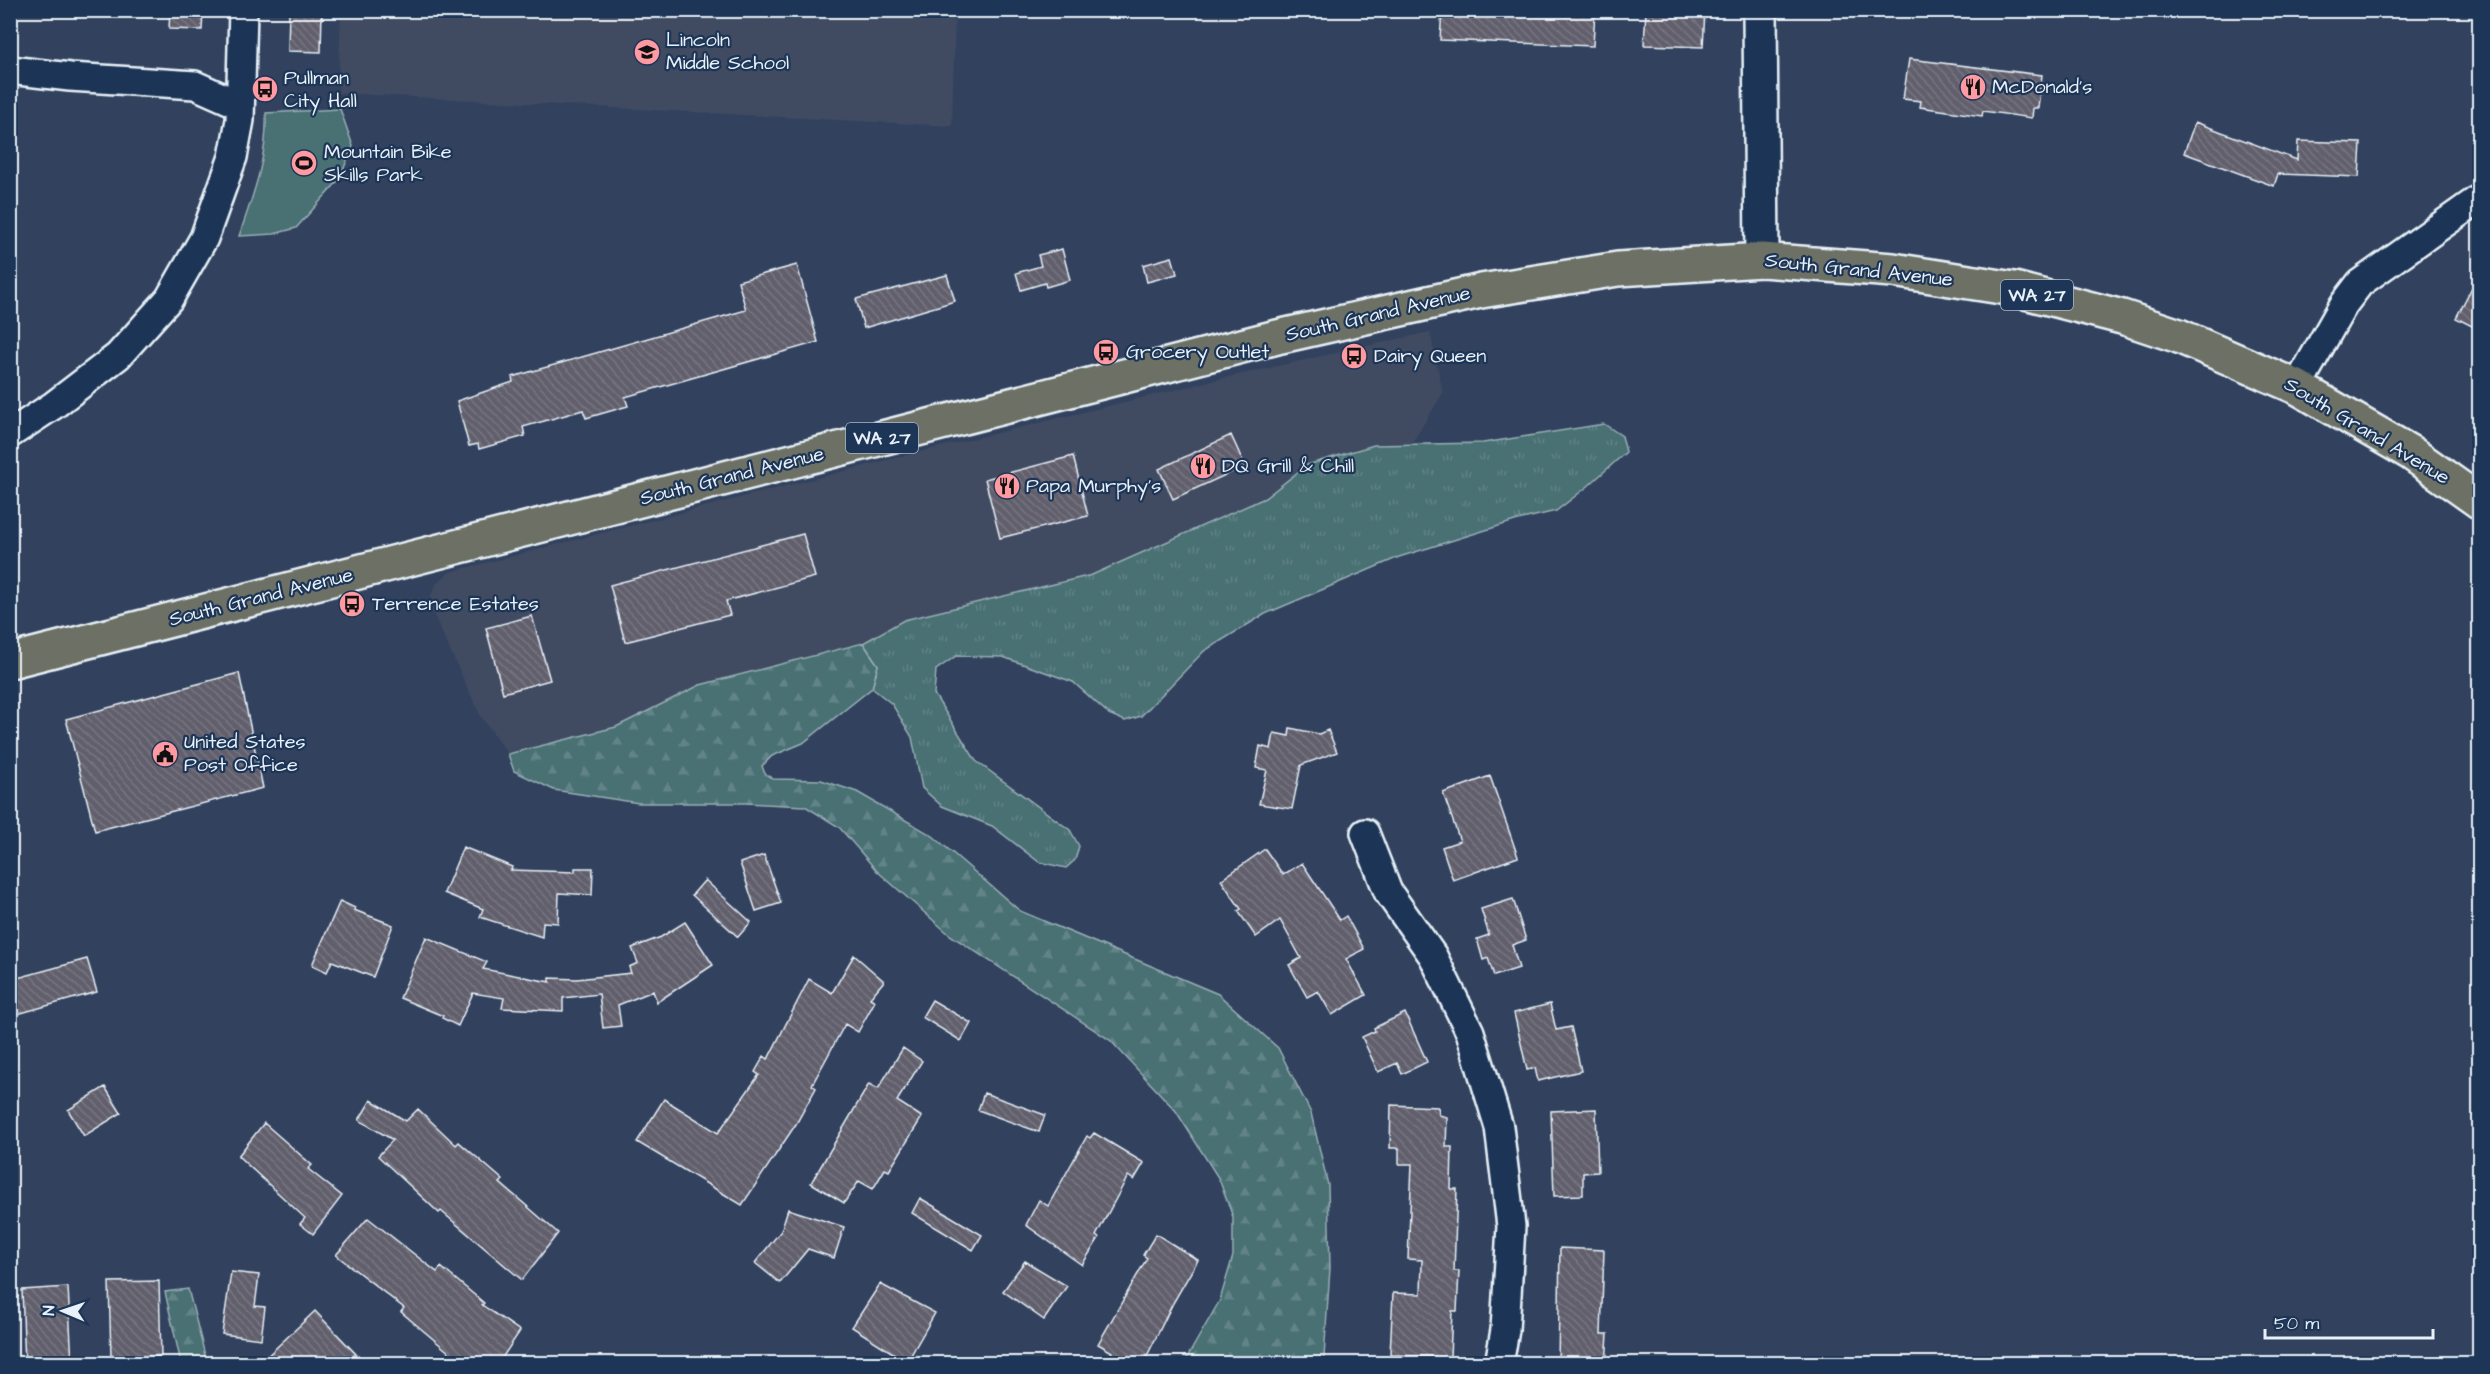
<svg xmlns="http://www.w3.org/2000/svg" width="2490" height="1374" font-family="'Architects Daughter',sans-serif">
  <defs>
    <pattern id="grass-tufts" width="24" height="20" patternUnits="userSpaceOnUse" patternTransform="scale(1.5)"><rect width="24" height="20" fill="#486f73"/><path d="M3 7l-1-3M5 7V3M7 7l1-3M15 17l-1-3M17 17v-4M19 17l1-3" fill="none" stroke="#628488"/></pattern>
    <pattern id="forest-firs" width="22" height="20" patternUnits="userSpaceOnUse" patternTransform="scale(1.5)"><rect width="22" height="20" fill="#486f73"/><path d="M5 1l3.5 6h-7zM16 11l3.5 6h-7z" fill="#628488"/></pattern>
    <pattern id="building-back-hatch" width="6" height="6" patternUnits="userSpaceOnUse" patternTransform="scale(1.5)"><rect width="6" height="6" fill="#625f6d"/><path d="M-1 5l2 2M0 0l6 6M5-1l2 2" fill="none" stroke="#787683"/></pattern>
  </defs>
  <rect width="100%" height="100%" fill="#32425e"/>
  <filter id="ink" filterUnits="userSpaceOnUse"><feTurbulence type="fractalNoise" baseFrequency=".0167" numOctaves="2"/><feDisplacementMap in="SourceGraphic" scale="12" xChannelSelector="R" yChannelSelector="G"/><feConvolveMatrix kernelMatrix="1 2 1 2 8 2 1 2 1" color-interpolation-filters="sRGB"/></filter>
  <g filter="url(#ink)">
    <path fill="#404b62" d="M341 11H955L952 126 338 93Z
      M1430 332 1443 393 1411 444 1374 445 1307 465 1265 498 1092 575 904 620 863 643 700 685 616 727 508 754 480 715 432 611 431 595 437 583 450 572 903 456 1211 381Z"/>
    <path fill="url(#grass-tufts)" stroke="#98b0b6" stroke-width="1.5" d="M1604 424 1622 436 1626 452 1587 487 1556 511 1518 520 1399 557 1265 614 1204 651 1141 716 1125 721 1109 714 1073 682 1003 657 956 656 936 670 934 694 976 761 1070 830 1079 846 1075 860 1066 868 1039 862 992 826 942 806 922 788 912 737 892 704 872 688 878 665 863 643 904 620 1092 575 1265 498 1307 465 1374 445 1483 443Z"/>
    <path fill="url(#forest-firs)" stroke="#98b0b6" stroke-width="1.5" d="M863 643 878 665 872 688 803 743 772 756 762 766 765 774 773 779 821 780 857 792 933 836 1020 911 1218 994 1278 1048 1311 1113 1328 1185 1330 1268 1324 1357 1322 1363H1184L1220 1300 1233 1256V1217L1219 1179 1176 1111 1110 1040 950 935 877 871 839 827 805 806 745 803H639L554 790 514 771 508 754 616 727 700 685Z
      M188 1289 207 1363H181L165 1292Z"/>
    <path fill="#486f73" stroke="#98b0b6" stroke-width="1.5" d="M340 109 353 146 339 180 296 228 274 234 239 236C253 196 268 156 266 113Z"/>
    <path fill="url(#building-back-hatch)" stroke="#e8f1f8" stroke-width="1.5" d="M170 10H203L202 30 169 29Z
      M289 10H322L321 52 288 51Z
      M1442 10H1595L1593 46 1440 40Z
      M1646 10H1705L1703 47 1644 45Z
      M1909 59 2042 75 2038 108H2033L2032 118 1983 111 1982 116 1920 107 1921 101 1903 99Z
      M2195 122 2297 160 2298 141 2361 143 2359 177 2278 174 2274 186 2184 153Z
      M1062 249 1070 280 1046 287 1045 283 1021 290 1016 273 1041 266 1038 255Z
      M1172 257 1177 274 1147 282 1143 265Z
      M797 265 818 342 625 397 628 406 586 418 583 410 523 427 525 436 479 449 478 444 469 446 457 401 513 382 512 377 746 310 738 281Z
      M2480 272V330L2456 318Z
      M947 275 955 301 864 328 856 299Z
      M1231 435 1245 466 1173 499 1159 469Z
      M1073 456 1088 516 1000 538 985 479Z
      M803 534 815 577 726 601 730 615 625 642 610 585Z
      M532 616 550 680 503 693 486 628Z
      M239 673 263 788 95 831 66 719Z
      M1290 728 1319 734 1328 730 1337 752 1301 765 1292 809 1259 804 1267 770 1256 768 1260 746 1271 749 1274 733 1289 736Z
      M1490 776 1518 857 1453 880 1442 847 1460 841 1443 793Z
      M463 847 512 867 511 870 575 872V868H593L592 895 559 893 558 923 543 922 542 937 480 917 483 909 444 893Z
      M1265 849 1283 875 1302 863 1340 920 1346 916 1364 949 1346 959 1366 995 1332 1015 1318 991 1307 997 1289 965 1301 958 1280 920 1256 937 1238 911 1241 909 1221 880Z
      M764 855 781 903 756 911 740 863Z
      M705 880 751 922 738 937 692 895Z
      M1513 899 1526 940 1512 945 1519 968 1494 976 1488 958 1483 960 1477 939 1489 935 1481 909Z
      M340 901 355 908 354 910 393 925 373 977 332 961 327 972 312 965Z
      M685 922 713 965 657 1002 653 991 618 1005 621 1026 603 1028 599 994 563 998V1011L502 1008 504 998 473 993 458 1026 442 1018 443 1016 400 998 426 937 487 962 483 969 550 982V978L577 979 631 973 629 967 638 963 632 948 661 937Z
      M854 955 884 981 870 998 875 1001 858 1032 845 1024 812 1085 816 1088 796 1124 742 1205 637 1142 664 1099 718 1133 759 1075 755 1072 764 1056 768 1059 809 979 832 993Z
      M87 959 97 992 10 1016V980Z
      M932 1000 971 1023 961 1041 922 1017Z
      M1550 1004 1556 1030 1571 1027 1581 1071 1538 1081 1535 1068 1527 1070 1514 1013Z
      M1405 1013 1427 1062 1402 1074 1397 1063 1378 1072 1362 1037 1375 1031 1374 1028Z
      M903 1048 922 1061 897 1101 922 1117 889 1171 885 1169 873 1189 859 1181 844 1203 811 1183 869 1084 878 1089Z
      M105 1087 121 1113 84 1136 68 1110Z
      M984 1093 1045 1115 1039 1132 978 1110Z
      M371 1100 406 1121 418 1109 456 1145 459 1142 503 1180 500 1183 558 1233 522 1280 441 1211 439 1213 378 1156 393 1140 359 1120Z
      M1391 1105 1438 1107 1439 1115 1447 1117 1446 1147H1452L1451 1189H1457L1454 1271H1459L1457 1311H1452L1450 1357 1390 1355 1393 1293 1421 1294 1422 1260 1408 1259 1412 1164H1399V1148H1390Z
      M1596 1109 1598 1172 1583 1173V1195L1554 1196 1551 1111Z
      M264 1123 312 1165 308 1169 342 1196 313 1234 300 1224 305 1218 238 1156Z
      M1094 1133 1144 1163 1134 1180 1128 1176 1096 1236 1099 1238 1082 1265 1026 1225 1039 1200 1048 1206 1087 1136 1090 1138Z
      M920 1198 982 1235 973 1250 912 1213Z
      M788 1209 844 1227 834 1258 808 1249 780 1283 755 1263 781 1231Z
      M368 1218 437 1272 441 1267 484 1303 482 1305 520 1331 498 1364H463L401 1312 404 1308 336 1255Z
      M1156 1234 1198 1260 1173 1303 1143 1364H1105L1112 1352 1098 1344 1147 1258 1143 1255Z
      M1560 1248 1604 1250 1601 1334H1608L1606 1364H1558Z
      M1025 1261 1067 1286 1044 1320 1003 1291Z
      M231 1272 259 1275 255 1306 265 1307 261 1339 222 1334Z
      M159 1281 161 1356 111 1357 109 1282Z
      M880 1284 935 1313 907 1362 852 1327Z
      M68 1287 72 1362 25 1364 22 1290Z
      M315 1311 356 1354 345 1364H259Z"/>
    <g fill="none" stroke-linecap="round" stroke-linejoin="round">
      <defs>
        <path id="street" d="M10 70 70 77 195 85 240 105
          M2297 387 2344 304 2360 283 2480 198
          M10 434 54 405 118 356 169 299 204 238 233 157 240 120 243 10
          M1365 833 1388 892 1433 956 1470 1032 1499 1127 1511 1226 1505 1330 1499 1364"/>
        <path id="secondary" d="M1760 10 1762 260"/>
        <path id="primary" d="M10 661 1277 337 1481 291 1618 269 1762 260 1893 270 2014 289 2122 317 2179 336 2297 387 2411 453 2480 502"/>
      </defs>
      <use href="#street" stroke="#e8f1f8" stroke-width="32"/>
      <use href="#secondary" stroke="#e8f1f8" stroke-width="38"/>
      <use href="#primary" stroke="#e8f1f8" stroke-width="38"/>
      <use href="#street" stroke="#1d3557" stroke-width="27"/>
      <use href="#secondary" stroke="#1d3557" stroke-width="33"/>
      <use href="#primary" stroke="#6c7065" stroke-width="33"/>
    </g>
  </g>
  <defs>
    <symbol id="school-disc" viewBox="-11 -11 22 22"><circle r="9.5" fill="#ff9aa2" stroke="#1d3557"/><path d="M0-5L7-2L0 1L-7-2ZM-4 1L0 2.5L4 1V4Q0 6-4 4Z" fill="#111"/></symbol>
    <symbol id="restaurant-disc" viewBox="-11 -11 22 22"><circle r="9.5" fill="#ff9aa2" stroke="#1d3557"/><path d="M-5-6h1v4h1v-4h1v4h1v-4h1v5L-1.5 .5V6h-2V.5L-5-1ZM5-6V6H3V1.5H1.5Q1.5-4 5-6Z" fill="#111"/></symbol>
    <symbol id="bus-disc" viewBox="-11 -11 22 22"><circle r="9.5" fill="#ff9aa2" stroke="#1d3557"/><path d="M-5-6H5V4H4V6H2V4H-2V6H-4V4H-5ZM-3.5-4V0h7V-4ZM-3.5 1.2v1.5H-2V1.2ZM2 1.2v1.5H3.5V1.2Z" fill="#111"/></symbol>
    <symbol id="stadium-disc" viewBox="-11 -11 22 22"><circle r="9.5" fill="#ff9aa2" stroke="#1d3557"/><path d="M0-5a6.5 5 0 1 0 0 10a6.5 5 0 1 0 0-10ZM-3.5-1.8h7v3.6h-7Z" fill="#111"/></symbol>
    <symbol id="civic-disc" viewBox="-11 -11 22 22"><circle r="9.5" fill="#ff9aa2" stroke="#1d3557"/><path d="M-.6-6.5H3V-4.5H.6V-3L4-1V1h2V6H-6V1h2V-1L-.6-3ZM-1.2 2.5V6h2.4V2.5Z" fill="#111"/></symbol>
  </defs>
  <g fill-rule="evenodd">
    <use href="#school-disc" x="632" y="37" width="30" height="30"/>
    <use href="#restaurant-disc" x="1958" y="72" width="30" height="30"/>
    <use href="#bus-disc" x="250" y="74" width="30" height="30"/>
    <use href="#stadium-disc" x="289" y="148" width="30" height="30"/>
    <use href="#bus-disc" x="1091" y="337" width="30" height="30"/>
    <use href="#bus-disc" x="1339" y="341" width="30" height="30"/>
    <use href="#restaurant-disc" x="1188" y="451" width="30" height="30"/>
    <use href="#restaurant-disc" x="992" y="471" width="30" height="30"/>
    <use href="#bus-disc" x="337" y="589" width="30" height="30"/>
    <use href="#civic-disc" x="150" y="739" width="30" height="30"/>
  </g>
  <g text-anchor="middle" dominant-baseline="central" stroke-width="4.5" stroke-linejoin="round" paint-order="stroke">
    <g fill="#1d3557" stroke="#abb9c8" stroke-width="1.5">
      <rect x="2001" y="280" width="72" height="30" rx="4.5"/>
      <rect x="846" y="423" width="72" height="30" rx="4.5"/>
    </g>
    <g font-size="18" font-weight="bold" fill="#e8f1f8">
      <text x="2037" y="295">WA 27</text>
      <text x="882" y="438">WA 27</text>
    </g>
    <g font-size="20" fill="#e8f1f8" stroke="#1d3557" text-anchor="start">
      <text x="666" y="40">Lincoln<tspan x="666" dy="23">Middle School</tspan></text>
      <text x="284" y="78">Pullman<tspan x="284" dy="23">City Hall</tspan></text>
      <text x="1992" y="87">McDonald's</text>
      <text x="324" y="152">Mountain Bike<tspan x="324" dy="23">Skills Park</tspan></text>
      <text x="1126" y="352">Grocery Outlet</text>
      <text x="1374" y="356">Dairy Queen</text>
      <text x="1222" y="466">DQ Grill &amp; Chill</text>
      <text x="1026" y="486">Papa Murphy's</text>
      <text x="372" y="604">Terrence Estates</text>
      <text x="184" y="742">United States<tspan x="184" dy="23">Post Office</tspan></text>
    </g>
    <g font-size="20" fill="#e8f1f8" stroke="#1d3557">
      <text transform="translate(1859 270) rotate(6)">South Grand Avenue</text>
      <text transform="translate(1378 314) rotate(-13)">South Grand Avenue</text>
      <text transform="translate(2367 431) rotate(31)">South Grand Avenue</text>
      <text transform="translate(732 476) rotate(-14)">South Grand Avenue</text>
      <text transform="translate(261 597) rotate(-14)">South Grand Avenue</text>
    </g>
  </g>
  <rect width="2490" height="1374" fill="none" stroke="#1d3557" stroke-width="36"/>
  <rect x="18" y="18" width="2454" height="1338" fill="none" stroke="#e8f1f8" stroke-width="2" filter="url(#ink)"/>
  <g transform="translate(63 1311) rotate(272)" stroke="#1d3557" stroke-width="4.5" paint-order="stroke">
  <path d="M0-4.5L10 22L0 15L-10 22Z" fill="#e8f1f8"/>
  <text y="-9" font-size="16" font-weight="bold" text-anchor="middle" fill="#e8f1f8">N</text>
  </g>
  <path d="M2265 1329v9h168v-9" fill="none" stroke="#e8f1f8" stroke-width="3"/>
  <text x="2274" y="1329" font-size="18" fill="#e8f1f8" stroke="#1d3557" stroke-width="4.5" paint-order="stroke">50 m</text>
</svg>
